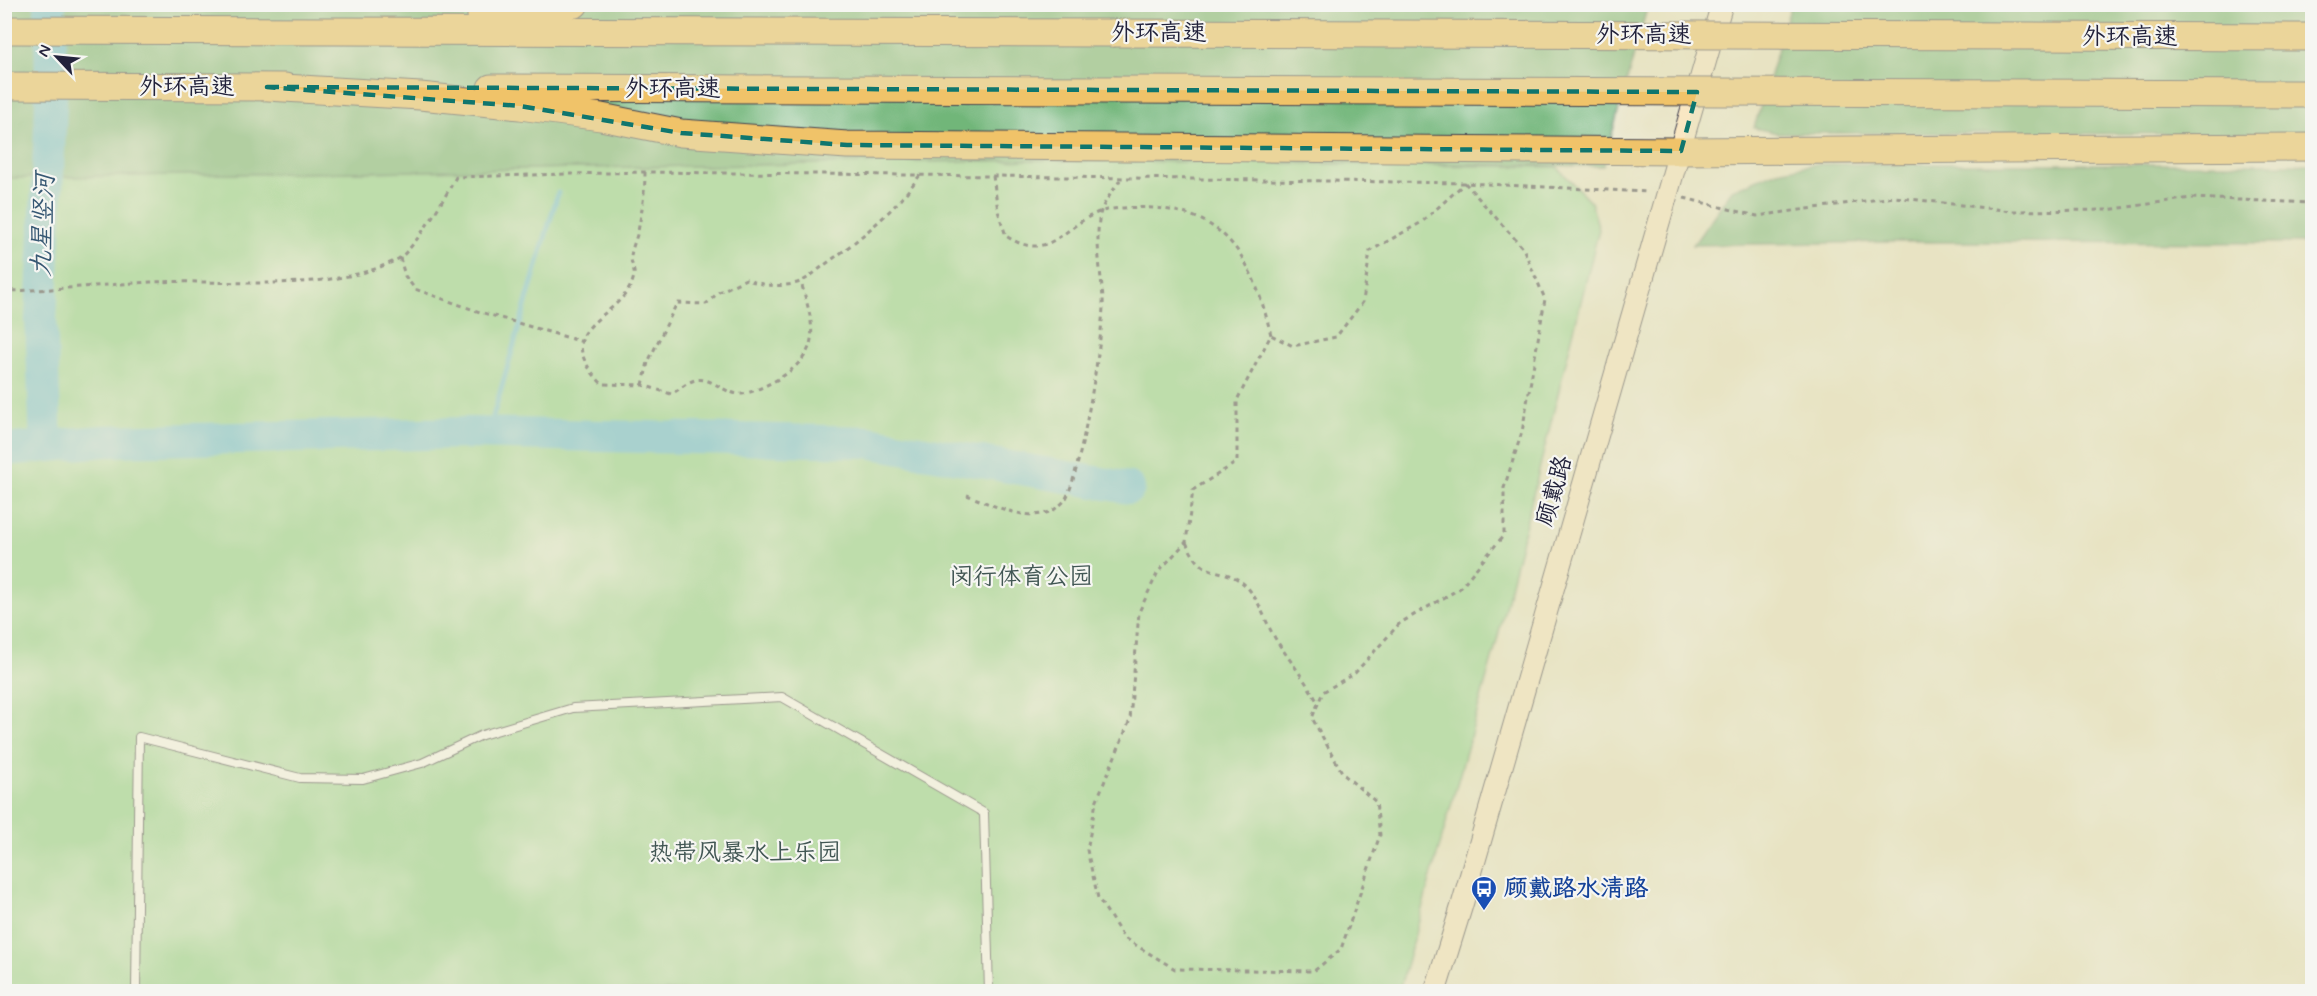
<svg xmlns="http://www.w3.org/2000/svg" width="2317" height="996" font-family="Mynerve,'LXGW WenKai TC',sans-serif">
  <rect width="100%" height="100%" fill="#f6f6f2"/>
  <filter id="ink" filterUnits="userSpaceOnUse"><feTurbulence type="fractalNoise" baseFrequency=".0167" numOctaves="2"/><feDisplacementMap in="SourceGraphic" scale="12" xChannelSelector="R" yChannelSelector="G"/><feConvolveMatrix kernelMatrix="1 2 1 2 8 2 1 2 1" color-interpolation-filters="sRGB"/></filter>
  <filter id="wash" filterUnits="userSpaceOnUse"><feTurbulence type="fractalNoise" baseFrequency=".008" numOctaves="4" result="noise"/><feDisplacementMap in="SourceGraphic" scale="24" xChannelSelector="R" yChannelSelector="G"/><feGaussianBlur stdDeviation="1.35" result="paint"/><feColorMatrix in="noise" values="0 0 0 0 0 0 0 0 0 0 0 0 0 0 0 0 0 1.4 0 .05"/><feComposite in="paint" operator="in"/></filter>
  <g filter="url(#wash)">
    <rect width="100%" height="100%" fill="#e8e3c3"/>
    <path fill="#8cd48e" stroke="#577b64" stroke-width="1.5" d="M1036 160 1557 167 1591 202 1599 229 1494 652 1399 991H5L4 178Z"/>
    <path fill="#71b679" stroke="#4a6c5a" stroke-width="1.5" d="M4 5H1648L1603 166 1036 160 5 178Z
      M1791 5H2312V134L1777 133 1754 128Z
      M1816 164H2312V243L1895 242 1693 245 1732 190 1777 171Z"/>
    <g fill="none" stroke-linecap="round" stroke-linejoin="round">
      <path stroke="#5dbbdb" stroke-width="5" d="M488 434 558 193"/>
      <path stroke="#5dbbdb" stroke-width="32" d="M46 446 41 319 51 106 50 4
        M4 450 105 441 470 433 868 442 1129 488"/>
    </g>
  </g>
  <g filter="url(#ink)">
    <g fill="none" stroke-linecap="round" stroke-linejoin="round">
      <defs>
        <path id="service" d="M136 992 139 737 300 778 363 779 422 763 482 735 573 708 782 697 984 813 989 992"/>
        <path id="secondary" d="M1435 992 1462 905 1722 4"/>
        <path id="motorway" d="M481 15 575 4
          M4 30 1113 33
          M4 86 285 87
          M267 87 420 96 520 106 601 117 681 133 847 145 1681 151 2312 147
          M491 88 1114 90"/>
      </defs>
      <use href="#service" stroke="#403f4f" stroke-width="10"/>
      <use href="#secondary" stroke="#403f4f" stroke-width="23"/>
      <use href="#motorway" stroke="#403f4f" stroke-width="29"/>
      <path stroke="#403f4f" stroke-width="3" stroke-dasharray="4.5 4.5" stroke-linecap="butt" d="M645 172C645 192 642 211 638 231 636 240 631 249 631 258 631 264 635 270 634 276 625 320 544 323 602 384L643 385 671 394C679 390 687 382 695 380 712 376 724 395 742 394 755 392 769 384 780 378 824 350 813 325 801 282
        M993 176 998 211 1006 236C1049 264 1063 226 1099 212 1114 207 1138 207 1154 208 1232 214 1254 266 1271 335
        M1465 183 1523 248 1545 299 1522 432 1504 488V535L1459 589 1400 623 1355 673 1323 692 1312 718 1343 774 1376 802 1380 835 1341 949 1314 971 1175 969 1124 938 1098 898 1087 850 1096 802 1130 720 1139 612 1158 572 1186 542 1193 490 1237 462V400L1271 335 1293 346 1336 337 1363 302 1370 251 1422 222Z
        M1684 198 1757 216 1894 197 2011 211 2107 210 2191 198 2312 203
        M400 258 405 276 415 289 480 312 583 342
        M4 291C53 290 102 285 150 282 226 279 330 295 398 259 414 250 447 194 456 177L645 172 993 176 1465 183 1648 192
        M643 385 648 362 677 303 706 304 719 292 746 279C763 286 782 288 800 282 808 279 816 271 823 266 859 240 894 212 920 175
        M967 495C991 504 1030 525 1055 509 1058 507 1063 503 1065 500 1080 478 1105 327 1103 298 1101 274 1094 234 1101 211 1105 200 1115 189 1120 180
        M1186 542C1205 584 1221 562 1246 586 1261 602 1264 620 1275 638 1289 660 1305 679 1318 703"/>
      <use href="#service" stroke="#fff" stroke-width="8"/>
      <use href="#secondary" stroke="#f9e7c3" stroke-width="21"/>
      <use href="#motorway" stroke="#f0c369" stroke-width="27"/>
      <defs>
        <path id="motorway-bridge" d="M1113 33 2312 37
          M1114 90 2312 94"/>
      </defs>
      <use href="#motorway-bridge" stroke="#403f4f" stroke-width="29" stroke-linecap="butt"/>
      <use href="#motorway-bridge" stroke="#f0c369" stroke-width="27"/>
    </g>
  </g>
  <path d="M0 0H2317V996H0ZM267 87 1697 92 1681 151 847 145 681 133 520 106Z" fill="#e8e3c3" fill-opacity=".55" fill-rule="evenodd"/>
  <path fill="none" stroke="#0f766e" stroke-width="4.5" stroke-dasharray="12 8" stroke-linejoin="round" d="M267 87 1697 92 1681 151 847 145 681 133 520 106Z"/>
  <defs>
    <symbol id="bus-pin" viewBox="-11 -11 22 30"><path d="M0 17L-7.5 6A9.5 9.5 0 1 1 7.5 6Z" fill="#1a4fb4" stroke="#f6f6f2"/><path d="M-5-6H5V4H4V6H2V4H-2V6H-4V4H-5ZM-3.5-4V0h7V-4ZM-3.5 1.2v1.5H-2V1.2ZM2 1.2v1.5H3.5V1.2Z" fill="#fff"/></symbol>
  </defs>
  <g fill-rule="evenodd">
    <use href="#bus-pin" x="1469" y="874" width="30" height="40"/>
  </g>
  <g text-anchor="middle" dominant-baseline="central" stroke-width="4.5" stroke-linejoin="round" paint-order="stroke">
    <g font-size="24" fill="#22223b" stroke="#f6f6f2">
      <text x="1159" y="33">外环高速</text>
      <text x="1644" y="35">外环高速</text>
      <text x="2130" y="37">外环高速</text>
      <text x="187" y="87">外环高速</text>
      <text x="673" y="89">外环高速</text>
      <text transform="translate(1555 491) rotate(-74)">顾戴路</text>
    </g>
    <g font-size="24" fill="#425754" stroke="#f6f6f2">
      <text x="1021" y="577">闵行体育公园</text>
      <text x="745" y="853">热带风暴水上乐园</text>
    </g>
    <g font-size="24" font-weight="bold" fill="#164399" stroke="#f6f6f2" text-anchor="start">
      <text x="1504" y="889">顾戴路水清路</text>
    </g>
    <g font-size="26" font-style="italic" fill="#375873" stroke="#f6f6f2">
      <text transform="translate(44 225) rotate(-88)">九星竖河</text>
    </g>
  </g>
  <rect width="2317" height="996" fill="none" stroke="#f6f6f2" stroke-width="24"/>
  <g transform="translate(57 57) rotate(296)" stroke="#f6f6f2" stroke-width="4.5" paint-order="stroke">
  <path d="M0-4.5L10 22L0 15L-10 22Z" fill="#22223b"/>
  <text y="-9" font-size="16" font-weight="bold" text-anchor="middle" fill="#22223b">N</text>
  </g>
</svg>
